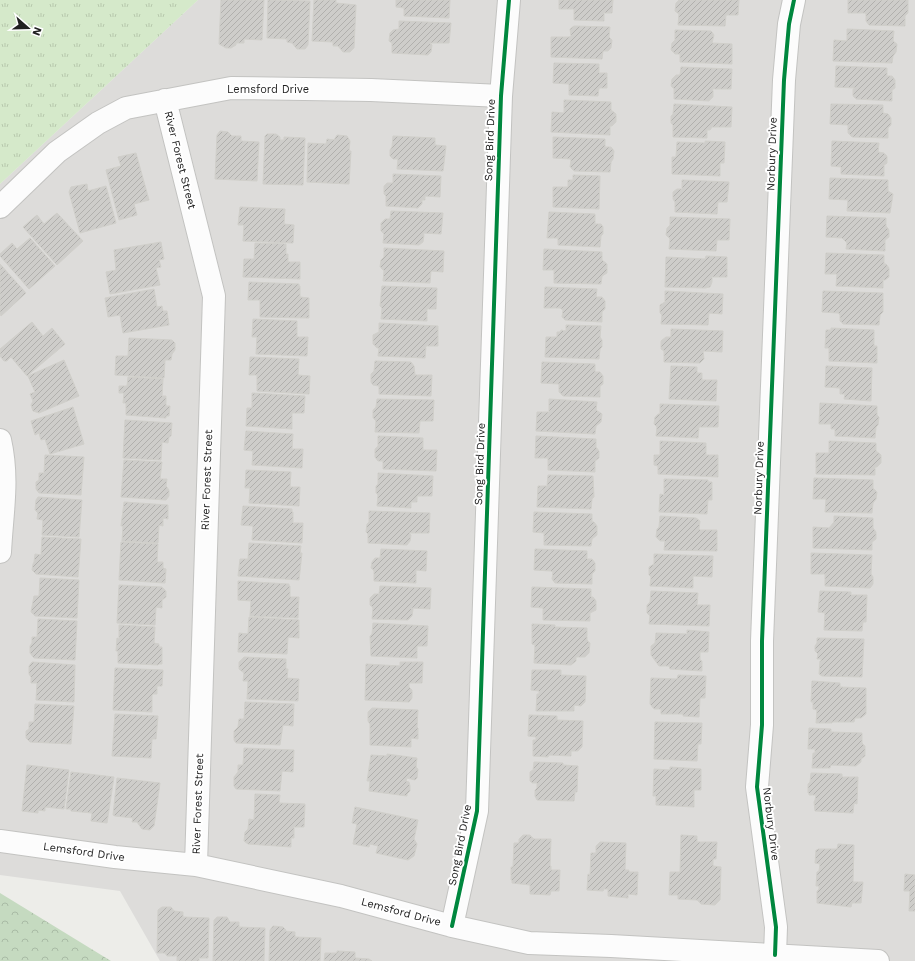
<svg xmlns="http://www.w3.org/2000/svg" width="915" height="961" font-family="'Work Sans',sans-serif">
  <defs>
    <pattern id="grass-tufts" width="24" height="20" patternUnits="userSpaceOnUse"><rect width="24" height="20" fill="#d5e9ca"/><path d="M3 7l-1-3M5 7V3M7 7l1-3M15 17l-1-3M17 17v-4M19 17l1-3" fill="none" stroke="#b7c8ad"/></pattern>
    <pattern id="forest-crowns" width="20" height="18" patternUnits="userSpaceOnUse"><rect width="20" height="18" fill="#c5dac0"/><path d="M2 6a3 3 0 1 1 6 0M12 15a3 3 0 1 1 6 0" fill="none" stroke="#a9bba5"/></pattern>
    <pattern id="building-hatch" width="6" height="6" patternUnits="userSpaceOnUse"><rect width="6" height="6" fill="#cecdca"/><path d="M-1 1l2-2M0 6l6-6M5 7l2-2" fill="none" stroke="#b1b0ad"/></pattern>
  </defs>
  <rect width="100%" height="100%" fill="#edede9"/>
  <path fill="#dddcda" d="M198 0H915V961H160L120 891 0 875V184Z"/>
  <path fill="url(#grass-tufts)" d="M0 0H198L0 184Z"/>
  <path fill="url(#forest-crowns)" d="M0 893 111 961H0Z"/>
  <path fill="url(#building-hatch)" stroke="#d0cfca" d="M221 0H264L262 40 244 39V43H236V45L231 48H226L219 44Z
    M268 0 310 1 308 45 305 49H297L292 43 287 42V39L267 38Z
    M314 0H336V3L356 5 354 48 350 52H343L338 46H333V42L312 41Z
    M396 0H450L449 18 404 16V8L396 7Z
    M559 0H613L612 13H604V21L574 20V9H559Z
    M679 0H739L738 15H726L725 26 678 25 679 14 675 11 676 3Z
    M848 0H908V13L905 16V26L869 25 866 21V14L865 13H848Z
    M399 21 451 23 449 43H430L432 45 431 52 428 55 392 53V43L389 41 390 33 393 30 399 29Z
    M574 26 610 27 609 37 612 40 611 48 608 51H603L602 59 551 57V37H569L571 36 570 29Z
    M847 29 894 31 893 41 897 44 896 52 893 56 892 63 833 61 834 40 847 41Z
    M675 30 711 31 714 35 712 43 732 44V64L680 62V54H675L671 50 672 43 675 40Z
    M554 63 599 64V73H607V88H599L598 96 569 95V84L553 83Z
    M836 66 887 68V76H892L895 80V88L892 90V101L856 99 853 96V89L855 88 835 87Z
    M681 67 732 69 731 89H712L713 91V97L709 101 674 99V89L671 86 672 79 676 75H680Z
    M564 100 611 102V110L616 114V122L612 126H610V135L551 132 552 112 564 113Z
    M674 104 732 107 731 127H712L710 130H707V138L673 137V125L671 123V116L673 114Z
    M831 104 883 105V113L888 114 891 118V125L888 128V138L852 137 848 133V125L830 124Z
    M220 131 228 132 232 136H241V141L259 142 257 181 215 179 217 135Z
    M267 134H276L280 137V140H284V137L305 138 303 185 263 184 265 136Z
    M337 135 347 136 350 141 349 151H351L349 184 307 182 308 143 326 144 327 139 334 140Z
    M393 136 435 138V145L446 146 443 171 397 169 398 159H393L390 156V150L392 147Z
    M553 137 605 139V147H611L614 151 613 159 611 162 610 172 574 171 570 167 571 160 570 159 553 158Z
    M705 141 725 142 724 163H720V176L672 174V157H676L677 142 705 143Z
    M832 141 879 143 878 152 884 153 887 156V163L884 165V176L841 174V167L831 166Z
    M136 153 149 200 134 204 137 215 119 220 106 170 121 166 118 157Z
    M393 174 441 176 440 197 425 196V200H422V204L418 208 386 206V196L384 194V186L387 183H393Z
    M573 175 600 176 599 209 553 207V187H568V180H573Z
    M830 178 888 180V191L893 194 890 213 847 211 848 200 829 199Z
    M682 180 729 182 727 202H718L717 214 675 212V202L673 199V192L677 189H682Z
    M87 184 88 191 106 186 116 223 80 233 69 192 71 187Z
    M240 207 285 209 284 224 294 225 293 243 243 241 244 225H238Z
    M391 211 443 213 441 234 423 233 424 235 423 242 419 245 383 243 384 234 381 231V223L385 219H390Z
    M549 212 595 214V224H601L603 227V234L601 236 600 247 558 245V238H547Z
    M57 213 83 241 57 265 23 227 37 215 44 224Z
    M827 216 886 218V226L889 230V237L885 240V251L846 249 847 243 842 238 826 237Z
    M670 217 730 219 729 240H717L716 251 669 249 670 239 666 235 667 228 670 225Z
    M30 238 55 266 29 289 0 256V254L12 243 17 249Z
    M161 242 164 259 159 260 161 267 156 268 160 285 110 294 106 272 116 270 114 250Z
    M255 243 286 244V254H288V262H300V279L243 277 244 259H254Z
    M384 248 444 251 443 272 431 271 430 283 383 281 384 271 380 267 381 260 384 257Z
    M544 249 602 252V260L607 264V273L602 276 601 284 554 283V270H543Z
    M826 253 884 255V264H886L889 268V277L885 280H883V288L836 286 837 274H825Z
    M706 256 727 257V277H712V282L710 287 705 288 665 287 666 257 705 259Z
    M0 264 26 293 1 316 0 314Z
    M249 282 299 284V286H300V297L309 298V318L260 317V300H248Z
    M382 286 437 288 436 309H427V321L381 319 382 308 380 306Z
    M545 287 597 289 596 297H602L605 301V309L602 312V322L565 320 562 317 563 310 560 308H544Z
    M154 289 157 307 162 306 163 311H167L169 325 123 333 120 315 108 317 105 298Z
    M665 291 723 294 722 314 709 313 708 325 661 324 662 315 660 313V305L665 302Z
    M823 291 883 293V312L880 315 879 325 843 324 840 321V315L838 313 822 312Z
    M253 319 297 321V337H308L307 356 256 354 257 337H252Z
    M32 322 43 336 52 328 65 344 27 376 11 357 7 361H4L0 356V349Z
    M379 323 438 326V346H426L425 358 378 356 379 348H377L373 344V335L379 332Z
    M566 325 601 326 600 337 602 340V347L600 349 599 359 545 357 546 337H557V332H560L561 330 566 331Z
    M831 328 874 330V346H877V363L829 361V348H825L826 330H831Z
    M671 329 723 331 722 352 703 351 704 359 700 363 664 362V351L661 349V341L666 337H671Z
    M129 338 172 340 175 343V350L172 354 171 360H165L164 378 115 375 116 356H128Z
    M250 357 299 359 298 375 310 376 309 394 257 391V375H249Z
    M64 360 79 396 39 413 33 411 31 405 33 401 30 394 35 392 28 376Z
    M375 361 411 362 414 366 415 375H432L431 396 379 394V386L373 385 371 382V374L374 371Z
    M542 362 595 364V372H600L603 376V384L600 386V397L563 396 559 392V384L541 383Z
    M671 366 697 367V373H702V380H717L716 401 669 399Z
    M826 366 872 368 871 401 844 399 845 394H840V388L825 387Z
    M128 377 163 379 162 396H166V406H170L169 416H166V418L126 415V403H123L124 393H119V386H127Z
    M252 393 305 396 304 413H292V429L246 426 247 408H252Z
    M377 399 434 400 433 421H420L419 433 375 432 376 421 373 418V410L376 407Z
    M549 399 597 402 596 410 602 414 601 422 596 426 595 434 536 431 537 412H549Z
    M820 403 877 406V415L879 417 878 425 876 427 875 438 835 436V429H831V424H819Z
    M660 404 719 406 718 427H699L698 438 656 436 657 427 654 424 655 417 658 414H660Z
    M73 407 84 444 50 454 45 439 41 440 39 433 35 435 31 421Z
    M125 420 172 423 171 436 169 437 168 443 162 442 161 460 123 458Z
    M246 431 293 434 292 449H303L302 468 252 465 253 451 244 450Z
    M378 436 423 438V450H437L436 471 383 469V461H378L375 457V449L378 446Z
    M536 436 596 439V447L599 451V458L595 461V472L548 470V458H535Z
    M660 441 706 443V455H718V477L658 474V466L654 465V455H660Z
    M829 441 876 443V451L881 455V463L877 467H875V475L816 474V453H829Z
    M45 455 84 457 81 495 39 493 36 489V482L39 480V473H44Z
    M124 460 162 462 160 479H167L166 486 169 490V496L166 500 121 497Z
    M246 470 291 472 290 487H300L299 506 249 503 250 488H245Z
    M378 473 433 476 432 496H417V502H411V508L377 506 378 495 376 493V486L378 484Z
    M548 475 593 476 594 497 592 499 591 509 537 507 538 486H547Z
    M814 478 873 480V488L877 492 876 499 873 503 872 513 825 512 826 499H813Z
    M664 479 708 480V482H712V500H708L707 514 659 512 660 494 664 495Z
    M38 497 82 500 79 537 42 535 43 520 37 519 38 513 35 510 36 500Z
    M124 502 168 505V519L163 518V526L159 525 158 543 122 541 123 526H121Z
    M243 506 292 509V512H293V523H303L302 543 252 540 253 526 241 525Z
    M369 511 430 513 429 533H409L411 535 410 541 407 545 368 543V534L366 532 367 524 369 522Z
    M534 512 592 514V522H594L597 526V535L592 539 591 546 544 545V533L533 532Z
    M660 516 696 518 700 521 699 529 700 530H717V551L664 550 665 541H660L656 537 657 529 659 527Z
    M834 516 873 518V528L876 532V539L872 542V550L813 548V527L829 528 834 522Z
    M42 537 81 539 78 577 36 574 32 570 33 564 34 562 35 554 41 555Z
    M121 542 158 544 157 562H163V568L166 569 165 583 119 580Z
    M249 543 301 546 300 553H302L299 580 238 576 240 559H248Z
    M381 549 427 551 426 571 416 570V583L374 581V571L371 568 372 562 375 558H380Z
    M535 549 587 551V559H592L595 563V571L592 574V584L555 583 552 579 553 572 551 571 534 570Z
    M811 553 872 555 871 574 873 577V584L870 588 825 586V574H811Z
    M654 554 713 556 712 577 693 576V588L650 586 651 577 649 575V567L654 564Z
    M40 578 79 580 77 618 35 616 31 612 34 596H39Z
    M238 581 289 584V586H290V597H299L298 618 250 616 251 601 238 600Z
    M119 585 162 587 166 591V597L162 600V608L156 607 155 625 117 623Z
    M380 586 431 588 430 609 411 608 413 609 412 616 408 620 372 619 373 608 370 605V598L374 594H379Z
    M532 587 591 589V597H593L596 601V610L590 613V621L543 620V608L531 607Z
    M651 591 698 593 697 605H710L709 626 649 624 650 616 647 613V605L650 602Z
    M820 591 851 592V595H867L866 622H863L862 631 824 630 825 613 818 612Z
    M249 617 299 620V638L288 637 287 654 238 652 239 633 248 634Z
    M38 619 77 621 75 660 34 658 30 653V646L32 643V637H37Z
    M373 623 428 626 427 646H417V658L371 656 370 636 372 634Z
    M532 624 555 625V627L587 628V640L590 643 589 653 585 657H576V661L571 665 534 663 535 645 532 644Z
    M119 625 155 627 154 643 159 644V647H162V664H159L158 665 118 663V651H116L117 638 119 639Z
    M687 630 709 632 708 652H700V660L702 661V671L670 669 669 666H659L651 655V646L655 643 656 633 687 634Z
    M817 638 864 639 862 677 822 676 819 674 820 661H821V659H817L818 654 815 651V646L817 643Z
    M244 657 286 659V669H288L287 678 299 679 298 701 247 699 248 681H243L244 673 239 669V662Z
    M32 662 75 665 74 702 36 700 37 683H31V677L29 674V666Z
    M400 662H423L422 683H409V687L412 690V698L409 702 365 700 366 664 400 666Z
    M115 668 163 670 162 686H157V694H153L152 695V712L113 710Z
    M532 670H561V675L586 676 585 702 581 706 574 705V711H536L537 694H539V691L531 690Z
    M678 675 706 676 705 698H700L699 717 683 716V714H661V709H654L650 704 651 678 677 679Z
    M812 681 840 683V687L866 688V714L861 718H855L854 722H832V723H816L817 710 813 709V702H811Z
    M245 702 294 704 293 726 283 725 280 745 236 743 234 740V731L238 727 239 719H244Z
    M35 704 74 706 71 744 30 742 26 738V731L29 729V722H34Z
    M372 708 418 710 417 727 418 728V739L411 738V747L370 745V724L368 721V712Z
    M115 714 158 716 156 739H152L151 758 112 756Z
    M529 715 557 716V720L583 721 582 747 578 751H571V756L549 755 548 757 533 756V740H536V737L528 736Z
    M655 722 702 723 701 744H698L697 761 654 759Z
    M809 728 831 729V732L862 733V743L865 746V756L861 759V762L856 766 831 765 830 768H812L813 753H815V749H808Z
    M244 748 294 750 293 772 282 771 280 791 236 789 234 786V777L238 772V765H243Z
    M387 754 417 758 416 767 418 769 417 778 415 780 407 778 406 781 409 782 410 786V791L407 794V796L369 791 370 781H367L371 755 387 756Z
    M534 762 563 763V765L578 766 577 792H575L574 801 537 800 535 796V790L537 788V783H532L530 781V772L533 770Z
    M27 765 69 770 64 809 45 807V811L38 810V813L22 811Z
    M670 767 701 769V790H694V807L656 805V796H653L654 769 670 770Z
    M71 772 114 777 107 823 91 821 92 813 71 811V809H66Z
    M811 773 842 774V777H858L857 804 854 803 853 813 815 811 814 802 815 800 816 795H809V793H808V784L810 782Z
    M117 778 160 783 154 826 150 830 142 829 137 822H132L133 818 115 816 113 815Z
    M255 794 280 795 279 803 305 804 304 827H294V838H291V847L248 844 244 841 245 832 248 829 249 819 254 820Z
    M355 807 418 820 414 839 417 844 414 856 408 860 376 853 378 846 370 844 369 847 353 844 357 824 352 823Z
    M523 835H530L534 839H551L550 866H551V870H560L559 891H551L550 895 530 894V885L512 883V880H511V867H513L514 843H519V839Z
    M681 835 697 836V842H717L716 859H713V866L721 867 720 900 715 905 701 904 697 900 678 899V895H669L670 872H680Z
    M600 842 626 843 625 870H629V872H638L637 895 628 894V898L608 896V889H604L603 891 587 890 588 874 590 875 591 853H596V846Z
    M838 844 854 845 853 882H863L861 903H852L851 907 817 903V891L819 889V886H816L817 872 819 871 820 864 815 863 816 850H817L818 849H837Z
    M905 874 915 875V911H909L910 891H904Z
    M162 907H171L174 911 183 912V917L209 918 208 958H199V961H177V955L175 956H167L165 953H157L158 910Z
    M217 917H227L230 922H239V927L265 928 264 961H213L214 920Z
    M273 926 283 927 286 930 285 931 295 932V937L321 938 320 961H269L270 930Z
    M337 951 355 952V958L369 959 372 961H324L325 953H337Z"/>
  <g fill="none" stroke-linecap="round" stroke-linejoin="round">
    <defs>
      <path id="minor" d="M165 100 214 296 196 865
        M0 207 57 152 98 123 126 108 231 88 371 90 501 96
        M0 440C9 480 2 512 0 552
        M0 841 115 857 196 865 341 896 452 926 529 943 611 946 878 961
        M452 926 477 811 501 96 509 0
        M775 955 776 927 757 787 762 725V641L784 80 789 24 794 0"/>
    </defs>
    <use href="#minor" stroke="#c3c3c1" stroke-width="24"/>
    <use href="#minor" stroke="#fcfcfc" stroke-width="22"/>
    <defs>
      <path id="cycleway" d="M452 926 477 811 501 96 509 0
        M775 955 776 927 757 787 762 725V641L784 80 789 24 794 0"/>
    </defs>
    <use href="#cycleway" stroke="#fff" stroke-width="6"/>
    <use href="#cycleway" stroke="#00873e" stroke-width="4"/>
  </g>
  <g text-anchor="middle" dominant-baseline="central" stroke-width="4" stroke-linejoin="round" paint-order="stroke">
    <g font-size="11" fill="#202020" stroke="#fff">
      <text x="268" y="89">Lemsford Drive</text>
      <text transform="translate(490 140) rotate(-88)">Song Bird Drive</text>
      <text transform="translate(772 154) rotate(-88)">Norbury Drive</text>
      <text transform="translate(180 160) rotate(76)">River Forest Street</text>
      <text transform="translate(480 464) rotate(-88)">Song Bird Drive</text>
      <text transform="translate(759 478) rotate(-88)">Norbury Drive</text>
      <text transform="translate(207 480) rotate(-88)">River Forest Street</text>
      <text transform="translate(198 804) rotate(-88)">River Forest Street</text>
      <text transform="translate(771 824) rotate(83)">Norbury Drive</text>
      <text transform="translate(460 845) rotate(-79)">Song Bird Drive</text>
      <text transform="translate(84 852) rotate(8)">Lemsford Drive</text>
      <text transform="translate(401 912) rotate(15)">Lemsford Drive</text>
    </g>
  </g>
  <g transform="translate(28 28) rotate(110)" stroke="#ffffff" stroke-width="3" paint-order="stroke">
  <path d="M0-3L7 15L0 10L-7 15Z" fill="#202020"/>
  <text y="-6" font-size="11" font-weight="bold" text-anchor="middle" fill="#202020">N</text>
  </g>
</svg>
